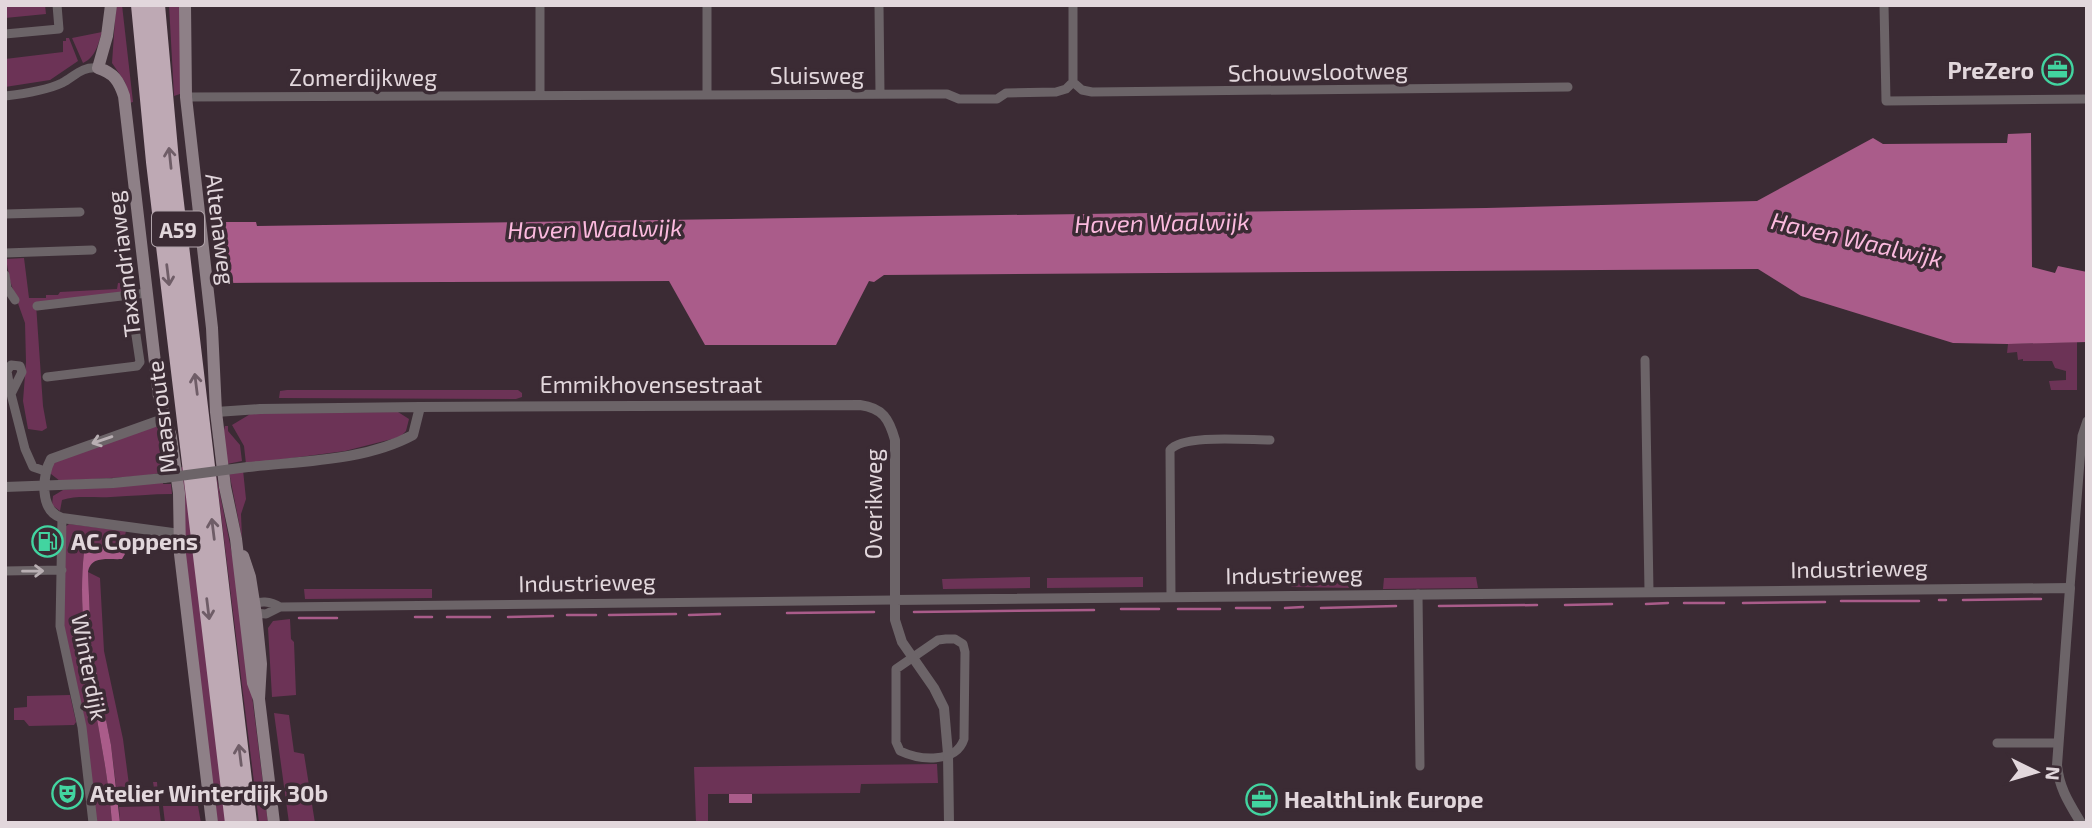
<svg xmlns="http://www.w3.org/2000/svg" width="2092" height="828" font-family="'Exo 2',sans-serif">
  <rect width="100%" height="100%" fill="#3b2b34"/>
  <path fill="#6c3356" d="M5 5H45L46 14 5 18Z
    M116 5H122L133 102 129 103 125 82 112 63Z
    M169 5H180V94L174 96Z
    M102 32C98 44 96 57 83 63L72 38Z
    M66 38H69L78 61 50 80 5 87V59L63 52V41H66Z
    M24 258 29 298H46V295H58L60 292 117 289 118 283 137 282 138 292 36 304 43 406 47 428 42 431 28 429 23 401 26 362 25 323 10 281 6 259Z
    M2077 342V390H2051L2049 381 2066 380V371L2055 368 2052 361H2023V359L2018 360 2017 352 2007 353 2008 344Z
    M287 390H518L522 393V397L516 399 279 398 280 391Z
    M398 412 409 419 406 431 400 437 345 451 246 464 244 446 232 425 252 413Z
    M156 426 165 434 170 471 144 476 60 481 51 474V467L54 460Z
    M225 426H228V431L240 445 242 461 227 464 223 434Z
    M183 467 227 823H216L184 559 178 468Z
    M243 470 246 499 241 514 242 538 229 472Z
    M216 474 238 584 268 823H259Z
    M163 482V484H171L172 494C152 494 132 496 111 497 93 498 77 495 62 500L60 511 52 505 53 496 63 490Z
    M69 524 126 531 122 550 92 546 84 552C74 644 105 731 112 823H95L63 627 65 527Z
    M88 572 100 578 104 651 123 739 129 785H135L136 790 154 788 153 782H157L158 796 118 801 111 745 91 644Z
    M1292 575H1354L1355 588 1291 587Z
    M1030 577V588L943 589 942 579Z
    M1143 577V587L1047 588V578Z
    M1476 577 1478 588 1383 589 1384 578Z
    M304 589H432V598L305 599Z
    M290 619 291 639 294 642 296 695 272 697 268 628 273 621Z
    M70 695 76 722 74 725 29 726 24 720H14V708L27 707V696Z
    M274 713 289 715 294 752 304 754 315 823H289Z
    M937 764 938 783 861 784 860 793 708 794V823H696L694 767Z
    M159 806 161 823H120L119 807Z
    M163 806H198L201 823H165Z"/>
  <path fill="#aa5c8a" d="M2031 133 2032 267 2055 273 2058 266 2087 272V342L2008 344 1953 343 1801 296 1758 269 884 275 874 282 869 281 836 345H705L669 281 225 283 217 225 220 222H256L257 226 1486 208 1757 201 1873 138 1883 144 2007 143 2008 134Z
    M92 545 122 550 125 554 122 559C109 560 91 555 88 572L91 644 111 745 120 823H112C105 731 74 644 84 552Z
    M729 794H752V803H729Z"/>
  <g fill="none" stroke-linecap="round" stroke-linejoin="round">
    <path stroke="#aa5c8a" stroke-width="2.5" d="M1939 600H1946
      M1963 600 2041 599
      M1841 601H1919
      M1684 603H1724
      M1743 603 1825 602
      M1646 604 1668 603
      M1565 605 1612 604
      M1439 606 1537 605
      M1236 608H1270
      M1285 608 1303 607
      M1321 608 1396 606
      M1121 609H1159
      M1178 609H1220
      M914 612 1094 610
      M787 613 874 612
      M567 615H596
      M609 615 676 614
      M689 615 720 614
      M415 617H432
      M447 617H490
      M508 617 553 616
      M299 618H337"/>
    <path stroke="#6c6468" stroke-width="9" d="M540 5V95
      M707 5V95
      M879 5 880 94
      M1884 5 1886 101 2087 99
      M5 34 59 29 57 5
      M1073 82 1082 90 1092 92 1568 87
      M5 96C23 94 45 91 62 83 75 76 82 66 98 68
      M186 97 932 94H947L959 99H997L1006 93 1056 92 1066 89 1073 82V5
      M5 214 80 212
      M5 253 92 250
      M5 275 7 288 15 300
      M37 306 147 293
      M1645 360 1649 591
      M47 377 137 366 140 362 130 295
      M11 394 7 371 11 365 20 366 22 372 11 394 25 449 33 467 45 471
      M62 518 60 626 82 727 93 823
      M5 571 62 570
      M2070 588 2082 436 2087 421
      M1418 594 1420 766
      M1171 596 1170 450C1183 434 1247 440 1270 440
      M250 606C259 600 271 601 280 607L894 600
      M253 613 266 614 280 607
      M946 639H955L963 644 965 652 964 739C956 764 919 760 900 751L896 742V669L938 640Z
      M1997 743H2058"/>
    <path stroke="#6c6468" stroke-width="10" d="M420 407 860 405C883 408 889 419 895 440V620L902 642 934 688 944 708 948 754 949 823
      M216 412 260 409 420 407 413 435C365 461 302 461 248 467
      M166 418 51 459C42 475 39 511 62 518L180 534
      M5 487 113 483 164 478
      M894 600 2070 588 2057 765C2059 788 2069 803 2081 823"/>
    <path stroke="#8e8087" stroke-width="12" d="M111 5 107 36 98 68C114 73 119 81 124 96L159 397 171 437 179 493 180 554 212 823
      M185 5 186 97 212 328 216 412 225 487 236 539 253 683 259 699
      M243 556 250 577 256 615 261 664 259 699 274 823"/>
    <path stroke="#bea9b4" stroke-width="18" d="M140 5 155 162 234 823
      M156 5 170 161 248 823"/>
    <path stroke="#6c6468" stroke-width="10" d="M164 478 248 467"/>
  </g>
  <defs><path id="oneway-shaft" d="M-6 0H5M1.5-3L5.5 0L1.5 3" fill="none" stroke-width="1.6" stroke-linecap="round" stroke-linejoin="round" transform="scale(1.75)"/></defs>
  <g stroke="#6f5d67">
    <use href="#oneway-shaft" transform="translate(170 158) rotate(-96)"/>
    <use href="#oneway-shaft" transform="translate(168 275) rotate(83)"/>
    <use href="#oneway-shaft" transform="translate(196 384) rotate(-97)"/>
    <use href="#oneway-shaft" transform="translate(213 529) rotate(-97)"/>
    <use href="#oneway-shaft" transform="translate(208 609) rotate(83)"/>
    <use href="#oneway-shaft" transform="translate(240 755) rotate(-97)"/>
  </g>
  <g stroke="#b9afb3">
    <use href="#oneway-shaft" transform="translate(102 440) rotate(161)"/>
    <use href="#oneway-shaft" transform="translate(33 571) rotate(-1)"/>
  </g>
  <defs>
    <symbol id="office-ring" viewBox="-11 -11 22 22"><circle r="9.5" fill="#3b2b34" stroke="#42d4a0" stroke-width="1.5"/><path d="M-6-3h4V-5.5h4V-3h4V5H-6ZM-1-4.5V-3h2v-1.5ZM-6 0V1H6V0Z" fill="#42d4a0"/></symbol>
    <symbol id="fuel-ring" viewBox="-11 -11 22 22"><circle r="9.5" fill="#3b2b34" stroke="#42d4a0" stroke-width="1.5"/><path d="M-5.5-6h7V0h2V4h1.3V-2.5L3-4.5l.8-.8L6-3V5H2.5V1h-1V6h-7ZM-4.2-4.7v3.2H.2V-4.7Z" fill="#42d4a0"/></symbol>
    <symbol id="theatre-ring" viewBox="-11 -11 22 22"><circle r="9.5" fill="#3b2b34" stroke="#42d4a0" stroke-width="1.5"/><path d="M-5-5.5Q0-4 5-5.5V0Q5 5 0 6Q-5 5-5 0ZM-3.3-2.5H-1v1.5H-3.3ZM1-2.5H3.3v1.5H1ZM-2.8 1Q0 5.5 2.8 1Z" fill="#42d4a0"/></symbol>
  </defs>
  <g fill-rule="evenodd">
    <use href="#office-ring" x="2040" y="52" width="35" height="35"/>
    <use href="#fuel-ring" x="30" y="524" width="35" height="35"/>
    <use href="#theatre-ring" x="50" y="776" width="35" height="35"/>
    <use href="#office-ring" x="1244" y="782" width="35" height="35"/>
  </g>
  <g text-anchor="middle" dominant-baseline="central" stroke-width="7" stroke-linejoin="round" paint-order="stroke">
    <rect fill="#3b2b34" stroke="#b0a3aa" stroke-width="2" x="152" y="211.5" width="52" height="35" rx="5"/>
    <g font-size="21" font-weight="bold" fill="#e2d7dc">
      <text x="178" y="229">A59</text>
    </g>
    <g font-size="23" font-weight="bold" fill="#e2d7dc" stroke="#3b2b34" text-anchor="start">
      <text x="2034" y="70" text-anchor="end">PreZero</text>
      <text x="71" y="541">AC Coppens</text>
      <text x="90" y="793">Atelier Winterdijk 30b</text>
      <text x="1284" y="799">HealthLink Europe</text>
    </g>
    <g font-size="23" fill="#e2d7dc" stroke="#3b2b34">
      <text transform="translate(1318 71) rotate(-1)">Schouwslootweg</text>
      <text x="817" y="75">Sluisweg</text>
      <text x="363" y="77">Zomerdijkweg</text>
      <text transform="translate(221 229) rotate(83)">Altenaweg</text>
      <text transform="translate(123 264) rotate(-97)">Taxandriaweg</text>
      <text x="651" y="384">Emmikhovensestraat</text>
      <text transform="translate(161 417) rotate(-97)">Maasroute</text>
      <text transform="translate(873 504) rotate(-90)">Overikweg</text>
      <text transform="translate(1859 568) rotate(-1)">Industrieweg</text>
      <text transform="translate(1294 574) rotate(-1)">Industrieweg</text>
      <text transform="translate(587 582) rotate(-1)">Industrieweg</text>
      <text transform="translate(90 667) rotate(79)">Winterdijk</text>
    </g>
    <g font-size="24" font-style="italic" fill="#fbbade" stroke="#3b2b34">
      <text transform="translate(1162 222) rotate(-1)">Haven Waalwijk</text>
      <text transform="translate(595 228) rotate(-1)">Haven Waalwijk</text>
      <text transform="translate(1857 239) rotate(13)">Haven Waalwijk</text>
    </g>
  </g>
  <rect width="2092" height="828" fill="none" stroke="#e2d7dc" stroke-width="14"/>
  <g transform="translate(2036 772) rotate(95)" stroke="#3b2b34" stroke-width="5" paint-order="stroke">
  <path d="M0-5L12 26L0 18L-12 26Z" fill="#e2d7dc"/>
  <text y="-10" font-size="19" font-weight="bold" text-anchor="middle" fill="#e2d7dc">N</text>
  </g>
</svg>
